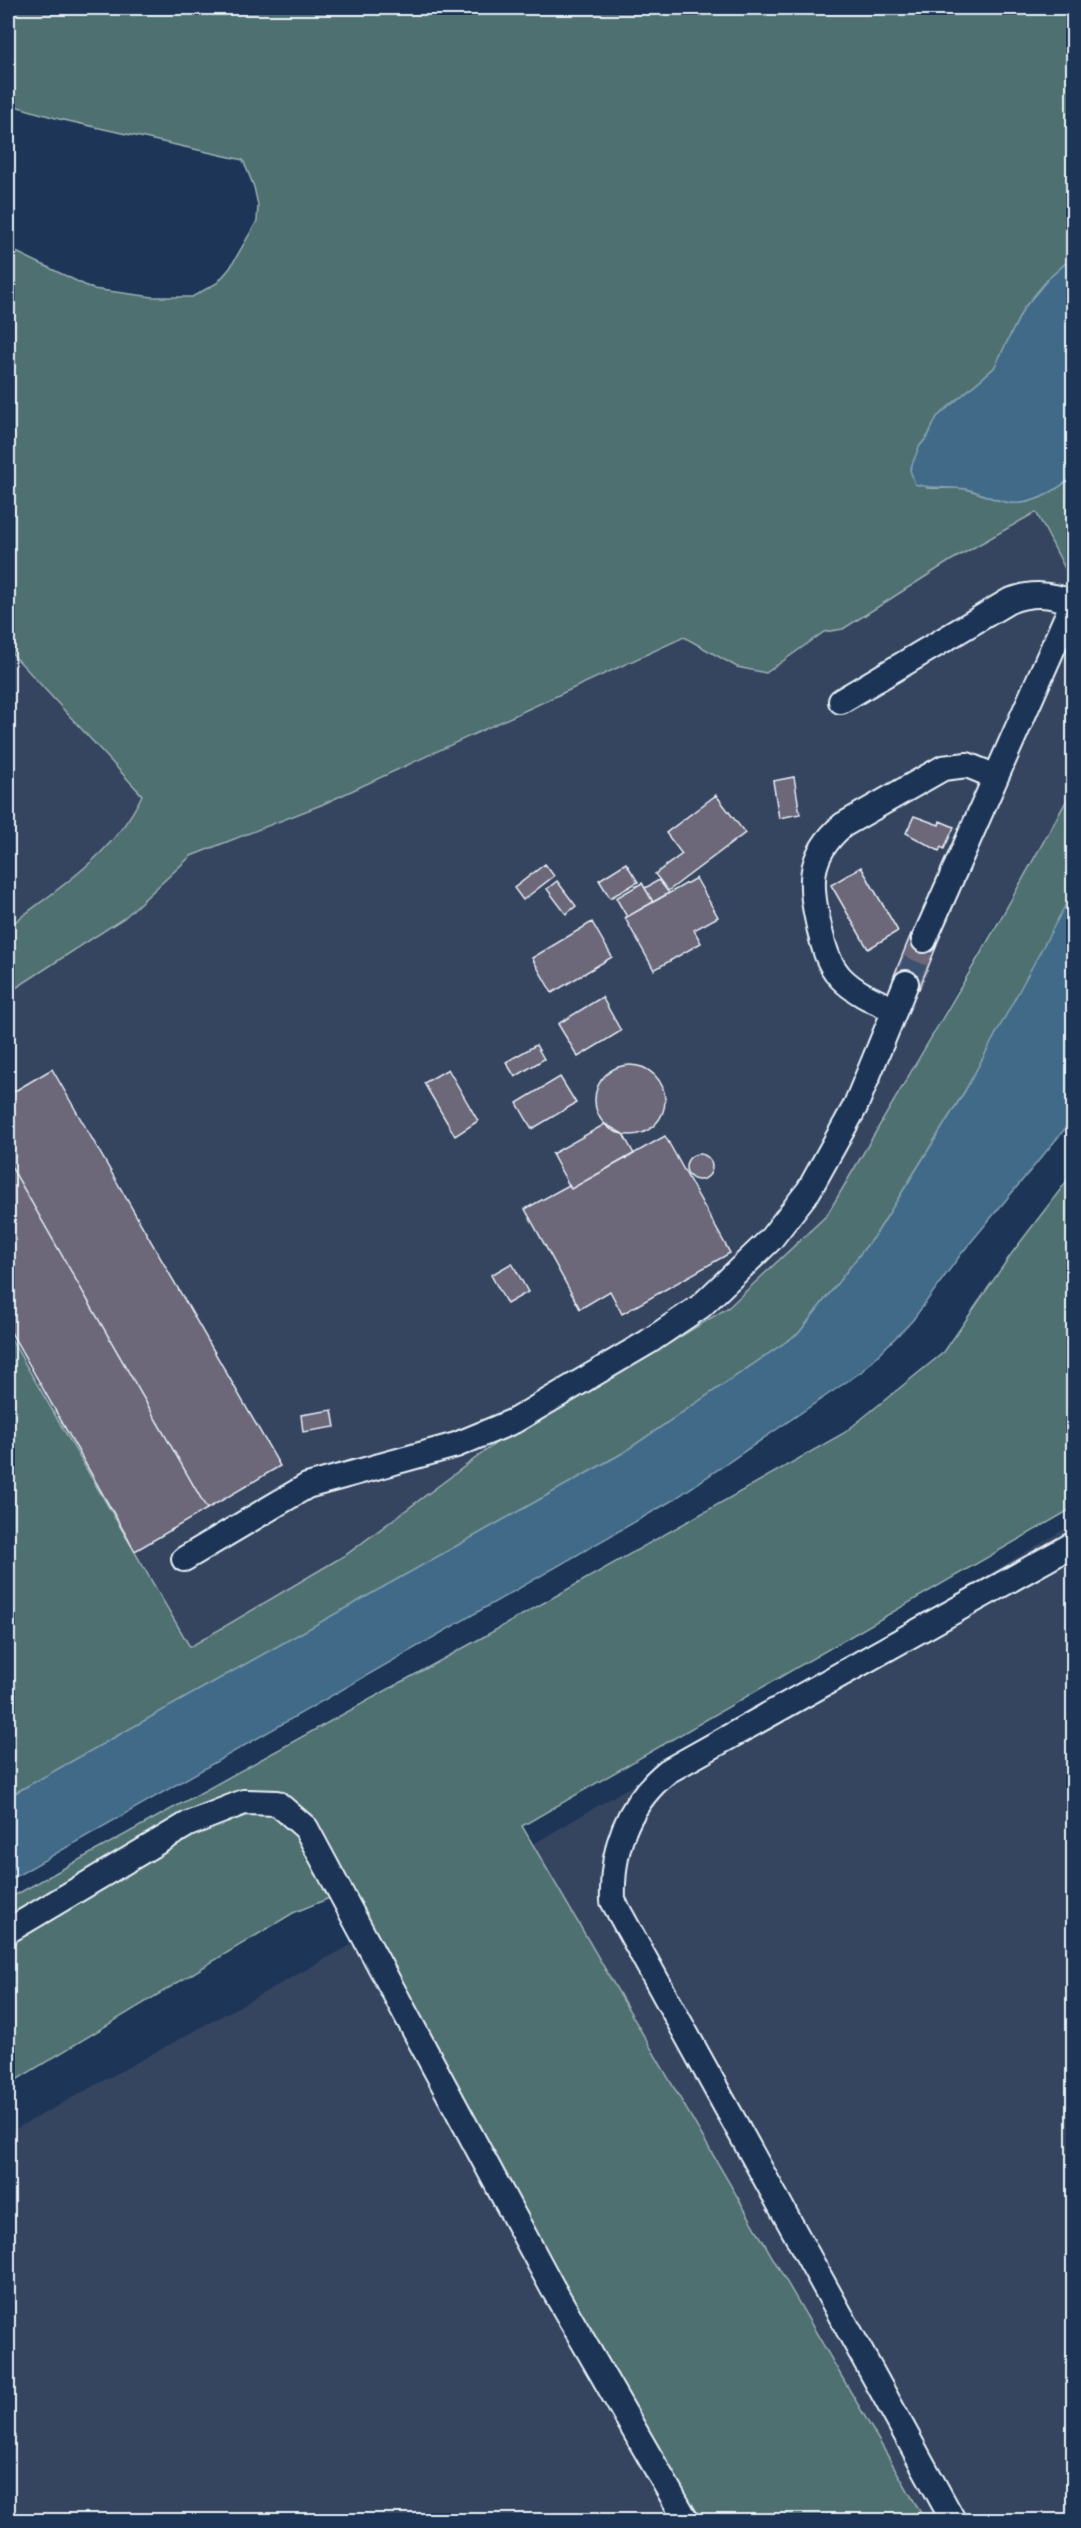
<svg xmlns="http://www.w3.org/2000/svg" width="1081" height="2528" font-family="'Shantell Sans',sans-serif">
  <rect width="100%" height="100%" fill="#1d3557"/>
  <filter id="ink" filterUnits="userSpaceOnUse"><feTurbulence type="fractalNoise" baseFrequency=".0167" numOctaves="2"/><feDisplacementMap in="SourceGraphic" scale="12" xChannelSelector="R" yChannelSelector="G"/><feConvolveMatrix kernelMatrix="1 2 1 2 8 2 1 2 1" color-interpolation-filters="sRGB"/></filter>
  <g filter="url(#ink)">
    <path fill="#354461" d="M1036 512 1073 584V790L827 1215 729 1307 347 1554 190 1647 8 1334V993L124 918 191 856 321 805 685 637 737 667 766 673 824 632 843 629 950 561Z
      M8 649 142 795 130 820 94 862 8 927Z
      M1073 1524V2520H8V2133L513 1856Z"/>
    <path fill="#4f6f70" stroke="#9cb0b4" stroke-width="1.5" d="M8 8H1073V257L1048 279 1024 308 994 368 937 417 928 436 919 447 927 488C940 489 953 487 965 489 979 492 991 499 1005 502 1031 508 1054 491 1073 477V584L1036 512 950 561 843 629 824 632 766 673 737 667 684 637 321 805 191 856 124 918 8 993V927C58 888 114 855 142 795L8 649V248L93 289 153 297H192L217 283 230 268 257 221 258 205 254 187 243 160 59 119 8 104Z
      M1073 789V897L965 1091 878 1231 799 1333 621 1454 8 1797V1334L190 1647 347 1554 531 1417 652 1354 729 1307 827 1215 993 932Z
      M1073 1173V1508L522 1826 925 2520H693L337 1895 293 1913 8 2085V1899L485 1636 844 1433 944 1352 1012 1253Z"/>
    <path fill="#416b88" stroke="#84a1b5" stroke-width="1.5" d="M1073 257V477C1054 491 1031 508 1006 502 993 500 980 492 966 489 949 486 933 490 915 484L910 470 919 447 928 436 937 417 994 368 1024 308 1048 279Z
      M1073 891V1112L1064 1130 961 1254 912 1321 861 1372 673 1500 8 1881V1797L621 1454 799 1333 878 1231 965 1091Z"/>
    <path fill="#6c6779" stroke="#e8f1f8" stroke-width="1.5" d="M794 777 800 814 779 818 773 781Z
      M716 795 745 833 668 891 655 874 682 854 666 833Z
      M914 816 939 825 940 821 954 827 944 849 941 847 939 851 906 833Z
      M626 863 638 882 610 898 599 880Z
      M545 864 554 876 523 900 514 888Z
      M861 867 898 931 868 949 831 885Z
      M696 878 718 917 694 930 701 943 654 970 625 918Z
      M659 880 669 893 653 902 645 888Z
      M557 881 576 906 566 914 547 889Z
      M642 883 653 902 627 917 616 898Z
      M592 922 612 957 552 993 532 958Z
      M911 934 937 945 919 989 893 978Z
      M602 997 621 1031 578 1057 558 1024Z
      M536 1045 544 1059 515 1077 506 1062Z
      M595 1100a35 35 0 1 1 70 0a35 35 0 1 1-70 0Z
      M52 1069 280 1466 207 1509 8 1161V1095Z
      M448 1069 478 1121 455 1136 424 1083Z
      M560 1077 576 1103 532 1129 517 1103Z
      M605 1124 623 1134 634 1154 571 1189 552 1154Z
      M665 1136 730 1253 622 1314 610 1291 580 1309 525 1209 569 1185 571 1189Z
      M686 1167a13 13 0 1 1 26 0a13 13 0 1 1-26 0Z
      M8 1161 207 1509 135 1551 8 1327Z
      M512 1263 528 1292 507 1304 491 1275Z
      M332 1410 335 1427 303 1432 301 1415Z"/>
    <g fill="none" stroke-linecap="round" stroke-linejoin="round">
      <path stroke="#3b516f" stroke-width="24" stroke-dasharray="24 12" stroke-linecap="butt" d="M906 983 924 940"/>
      <defs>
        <path id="minor" d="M841 701 1009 601C1032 592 1050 594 1072 602
          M924 940 1074 600
          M895 1010C875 1001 855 993 840 977 828 963 824 948 820 931 810 887 805 857 843 825L943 768 967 765 994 776
          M184 1559 307 1486 456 1445 514 1421 648 1342 701 1306 770 1240 809 1190 855 1107 906 983
          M8 1931 188 1824 244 1802 277 1803 306 1828 552 2287 686 2520
          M953 2520 613 1901C611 1850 627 1804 668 1771L1074 1544"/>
      </defs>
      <use href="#minor" stroke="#e8f1f8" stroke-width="28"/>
      <use href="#minor" stroke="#1d3557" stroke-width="24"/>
    </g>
  </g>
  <rect width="1081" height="2528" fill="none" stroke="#1d3557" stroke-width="30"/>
  <rect x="15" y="15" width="1051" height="2498" fill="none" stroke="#e8f1f8" stroke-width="2" filter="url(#ink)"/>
</svg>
